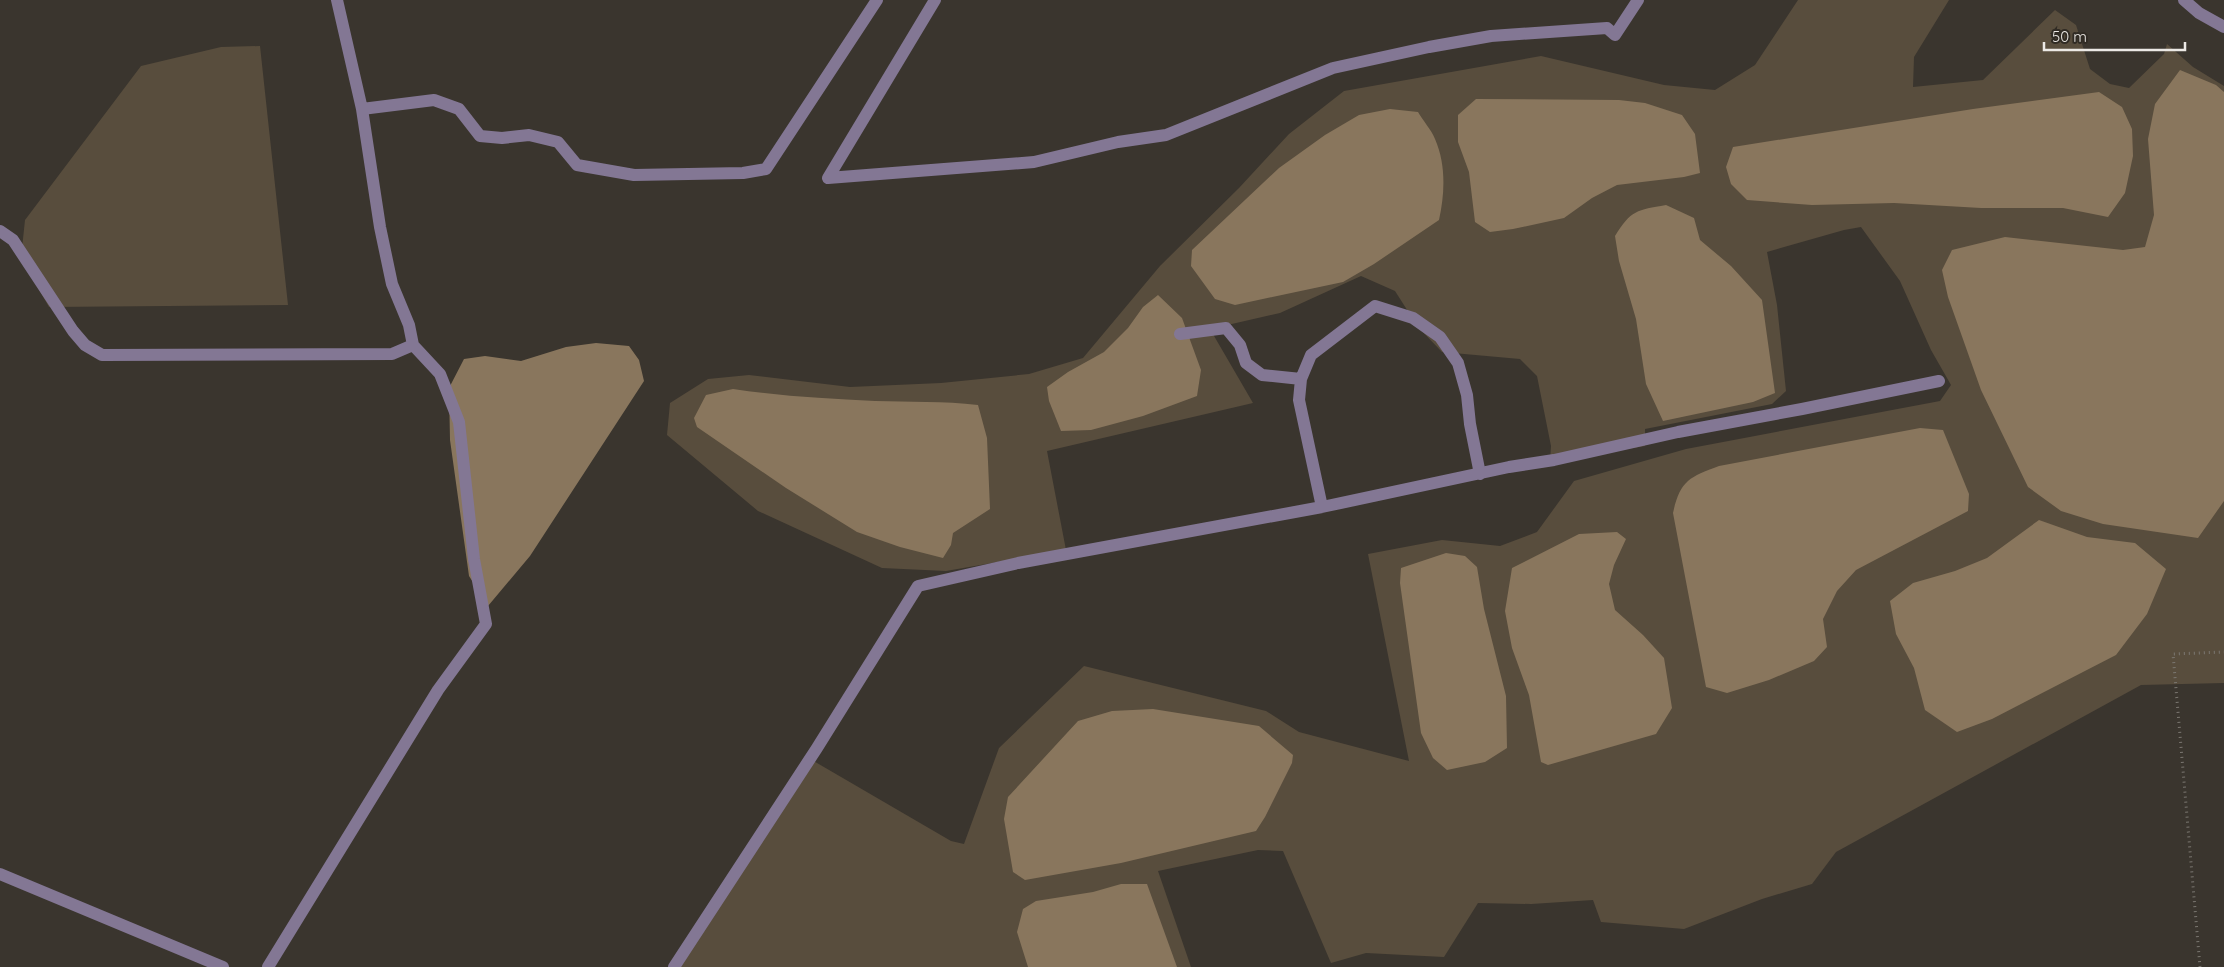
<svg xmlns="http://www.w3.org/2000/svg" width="2224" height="967" font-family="Quicksand,sans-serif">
  <rect width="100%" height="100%" fill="#3a352e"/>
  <path fill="#584d3d" d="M1798 0H1949L1914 57 1913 87 1983 80 2055 10 2076 25 2090 69 2110 84 2129 88 2164 54 2167 44 2193 67 2224 86V683L2141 685 1836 852 1812 884 1762 899 1684 929 1601 922 1593 900 1531 904 1478 903 1444 957 1366 953 1331 963 1283 851 1258 850 1158 871 1191 967H674L805 756 951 841 964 844 999 748 1084 666 1266 711 1299 732 1409 761 1368 554 1442 540 1500 546 1537 532 1574 481 1686 449 1940 401 1951 385 1931 350 1900 281 1861 227 1844 230 1767 252 1777 305 1786 391 1772 404 1645 429V446L1550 462 1551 446 1537 376 1520 359 1442 352 1418 327 1395 291 1361 276 1280 313 1210 329 1253 403 1047 451 1066 550 946 571 882 568 758 511 667 435 670 403 708 379 749 375 850 387 941 383 1029 374 1083 358 1160 266 1239 188 1289 134 1344 91 1541 56 1664 85 1715 90 1755 65Z
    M260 46 288 305 49 307 21 258 25 220 141 66 221 47Z"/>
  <path fill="#89765d" d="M2180 70 2216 85 2224 92V501L2198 538 2103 524 2061 511 2028 487 1981 390 1948 297 1942 270 1952 250 2005 237 2123 250 2145 247 2154 215 2148 139 2155 104Z
    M2099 92 2122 107 2132 129 2133 156 2125 193 2108 217 2063 208H1981L1894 203 1812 205 1747 200 1731 184 1726 167 1733 147 1973 109Z
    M1476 99 1619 100 1645 103 1682 115 1695 134 1700 173 1684 177 1617 185 1592 198 1564 218 1513 229 1490 232 1475 222 1469 172 1458 142V115Z
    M1390 109 1418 112C1423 121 1431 129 1435 139 1446 164 1445 193 1439 220L1374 264 1343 282 1235 305 1215 299 1191 266 1192 250 1279 168 1325 135 1359 115Z
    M1666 205 1694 218 1700 240 1731 266 1762 300 1775 393 1753 402 1663 421 1646 384 1636 319 1619 261 1615 236C1631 210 1637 210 1666 205Z
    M1158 295 1182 318 1201 370 1197 396 1143 416 1091 430 1061 431 1049 401 1047 387 1068 372 1104 352 1128 328 1143 307Z
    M596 343 629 346 639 360 644 381 530 556 488 606 469 576 450 440 449 388 464 359 485 356 521 361 566 347Z
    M733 389C780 396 827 399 875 401 909 402 944 401 978 405L987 438 990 509 953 533 951 545 943 558 900 547 857 532 786 488 697 427 694 418 706 395Z
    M1920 428 1943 430 1969 494 1968 511 1856 570 1837 591 1823 619 1827 647 1814 661 1769 680 1727 693 1706 687 1673 513C1680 481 1689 477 1719 466Z
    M2039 520 2087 537 2135 543 2166 569 2147 614 2116 655 1992 719 1957 732 1925 710 1914 668 1896 634 1890 601 1913 583 1955 571 1987 558Z
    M1617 532 1626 539 1614 565 1609 584 1615 610 1643 635 1664 658 1672 708 1656 734 1548 765 1541 762 1529 695 1512 648 1505 611 1512 568 1579 534Z
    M1446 553 1465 556 1477 567 1484 609 1506 696 1507 748 1485 762 1447 770 1433 758 1421 733 1400 583 1401 568Z
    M1153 709 1259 726 1293 755 1292 763 1265 817 1256 831 1121 863 1025 880 1013 872 1004 819 1008 797 1078 721 1112 711Z
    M1121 884H1147L1177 967H1028L1017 932 1023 909 1036 901 1093 892Z"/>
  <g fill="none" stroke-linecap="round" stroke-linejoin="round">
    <path stroke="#7b7771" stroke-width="3" stroke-dasharray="1 4" stroke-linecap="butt" d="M2200 967 2173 654 2224 652"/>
    <path stroke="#837794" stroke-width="12" d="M935 0 828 178 1034 162 1118 142 1166 135 1333 68 1429 47 1491 36 1607 28 1615 35 1638 0
      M2184 0 2199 13 2224 27
      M362 109 434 100 459 109 480 136 502 138 529 135 558 142 577 165 634 175 743 173 766 169 877 0
      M0 231 13 240 73 331 85 345 102 355 392 354 413 345 409 325 392 284 380 227 362 109 337 0
      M1180 334 1226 328 1240 345 1246 363 1262 375 1301 379
      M1322 507 1299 400 1301 379 1311 355 1375 306 1413 318 1440 337 1458 363 1467 395 1470 424 1480 474
      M0 874 223 967
      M268 967 438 690 486 624 474 559 459 422 440 374 413 345
      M674 967 817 748 918 586 1018 563 1322 507 1509 467 1554 460 1678 432 1802 409 1939 381"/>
  </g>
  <path d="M2044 42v8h141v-8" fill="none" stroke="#ece9e5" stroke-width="2.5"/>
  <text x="2052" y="42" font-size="15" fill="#ece9e5" stroke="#302b24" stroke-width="4" paint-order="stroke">50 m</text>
</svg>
